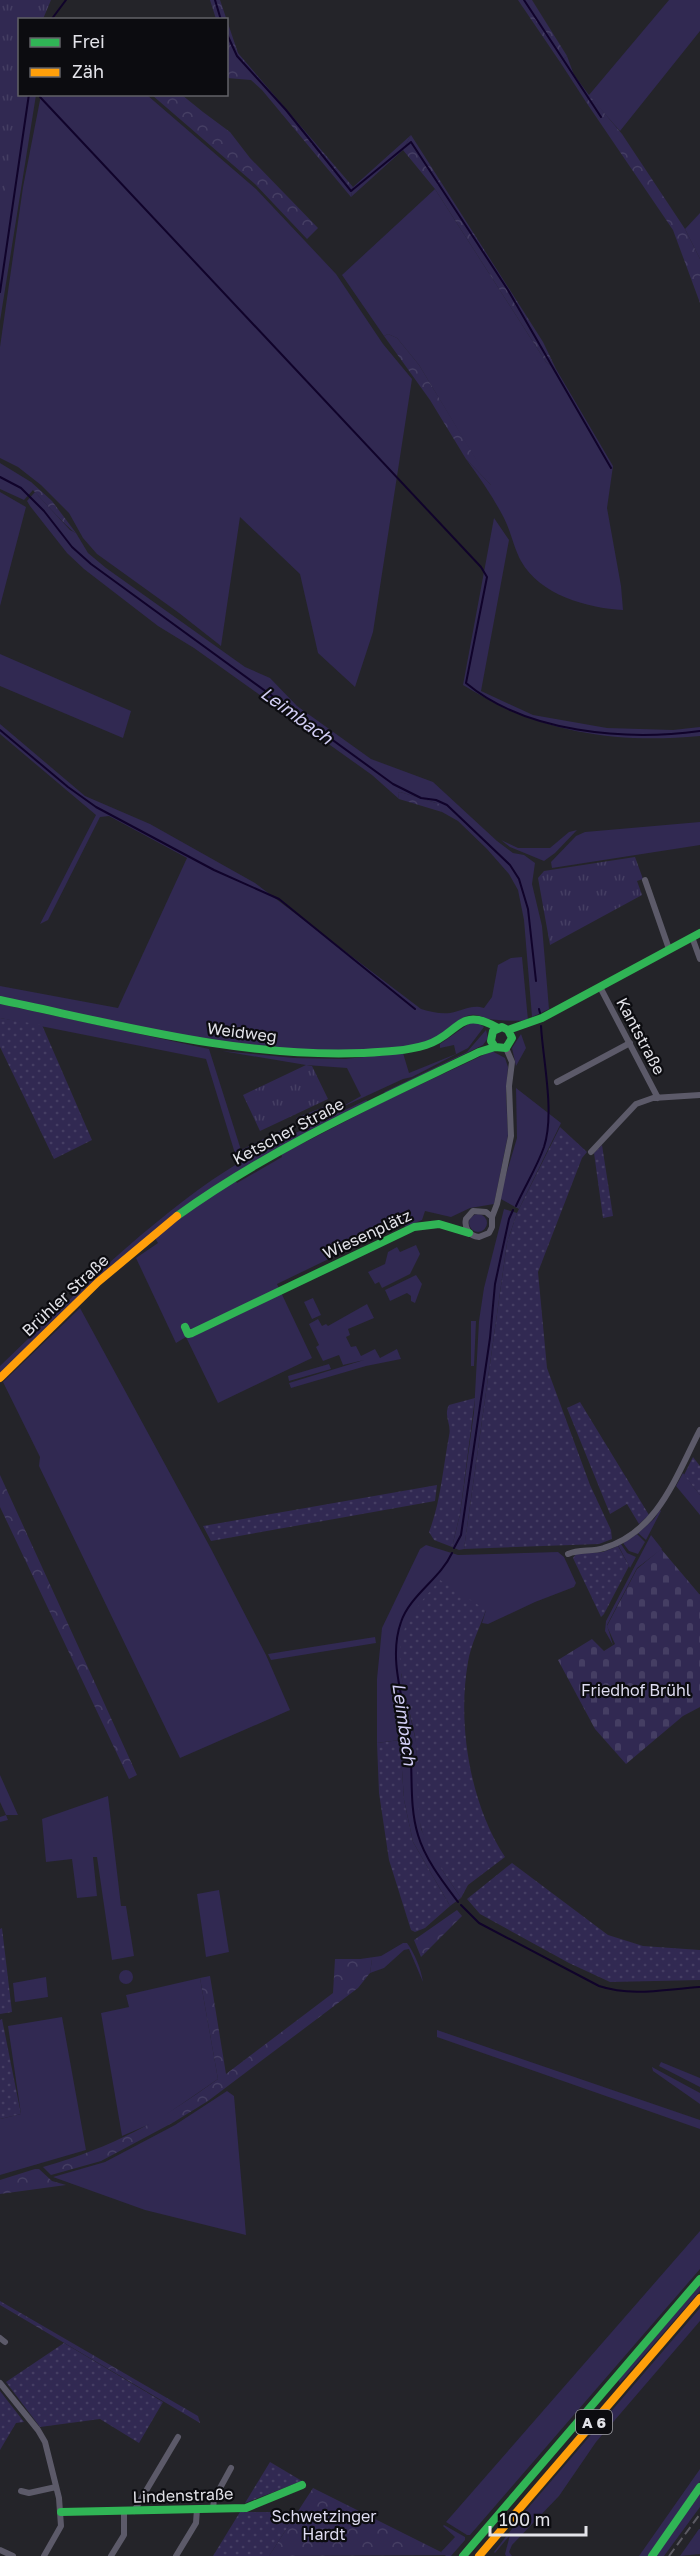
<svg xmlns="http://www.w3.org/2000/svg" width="700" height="2556" font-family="'Golos Text',sans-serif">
  <defs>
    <pattern id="forest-crowns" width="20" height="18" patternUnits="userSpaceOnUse" patternTransform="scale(1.5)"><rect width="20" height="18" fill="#312952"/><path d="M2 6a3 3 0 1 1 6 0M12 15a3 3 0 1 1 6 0" fill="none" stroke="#453e63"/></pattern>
    <pattern id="cemetery-stones" width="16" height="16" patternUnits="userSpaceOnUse" patternTransform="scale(1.5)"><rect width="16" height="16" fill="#312952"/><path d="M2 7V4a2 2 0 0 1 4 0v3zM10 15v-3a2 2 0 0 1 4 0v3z" fill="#453e63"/></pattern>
    <pattern id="park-tufts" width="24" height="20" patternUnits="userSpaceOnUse" patternTransform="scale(1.5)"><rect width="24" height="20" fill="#312952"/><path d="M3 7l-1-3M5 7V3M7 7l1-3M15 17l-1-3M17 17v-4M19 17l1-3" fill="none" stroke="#453e63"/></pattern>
    <pattern id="garden-dots" width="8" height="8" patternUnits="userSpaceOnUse" patternTransform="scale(1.5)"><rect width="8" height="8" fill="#312952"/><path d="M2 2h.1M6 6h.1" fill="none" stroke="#453e63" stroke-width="1.8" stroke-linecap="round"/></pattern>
  </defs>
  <rect width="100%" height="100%" fill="#242429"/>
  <path fill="#312952" d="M669 0H700V31L620 131 589 96 586 102 560 62 567 56 574 75 589 95Z
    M0 11 19 25 20 94 36 95 0 321Z
    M41 95H147L256 189 305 241 336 274 383 344 412 379 373 632 355 687 318 653 300 574 240 517 221 646 179 613 97 554 83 538 69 513 41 485 18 467 0 458V347L23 187Z
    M411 135 403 150 351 197 353 187Z
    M435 189 546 362 556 369 613 466 607 508 621 586 623 610C587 608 540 595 521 561 514 548 511 532 504 518 493 497 480 478 466 459L491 485 419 365 397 338 388 334 384 336 342 275Z
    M700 213V259L685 229Z
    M0 463 31 482 33 490 24 500 0 489Z
    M0 492 26 507 0 606Z
    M35 492 70 530 76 533 88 553 106 568 245 667 270 678 297 706 371 759 433 782 497 841 513 853 524 855 535 863 532 884 542 926 549 1009 532 1017 524 920 518 890 509 874 487 849 458 821 442 812 436 803 400 792 398 793 399 799 372 775 194 648 158 626 84 569 67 553 30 506 27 501Z
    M494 518 509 540 481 691 533 715 607 728 673 730 700 727V736C612 744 539 732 463 685Z
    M0 654 131 711 123 738 0 686Z
    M0 724 85 796 150 824 255 883 421 1009C431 1012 440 1014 450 1013 463 1011 471 1004 484 1008L492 997 498 965 511 958 522 957 528 1020C516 1022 499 1020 488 1019 482 1018 478 1014 471 1015 456 1017 444 1036 429 1041 415 1046 398 1047 384 1048 260 1063 121 1022 0 997V986L118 1008 187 858 109 816 100 817 48 920 40 924 96 815 0 734Z
    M700 822V845L552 868 551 862 576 836 585 832Z
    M577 830 555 853 544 861 510 847 501 840 518 848H550L569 832Z
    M0 1004 209 1049 241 1150 288 1127 292 1128V1132L237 1160 206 1059 0 1018Z
    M470 1023H478L484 1027 468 1048 412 1077 403 1079 338 1109 361 1096 347 1068 306 1065 222 1051 294 1058 345 1059 403 1053 409 1073 456 1054 454 1045 440 1048V1044Z
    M486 1030 488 1038 483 1045 385 1093 384 1092 467 1052Z
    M521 1034 526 1048 516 1066 512 1048Z
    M492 1051 505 1058 508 1067 506 1094 508 1135 494 1204 470 1208 451 1217 425 1211 422 1220 405 1227 403 1223 277 1284 312 1358 218 1403 186 1337 176 1343 136 1258 158 1243 155 1238 204 1200 235 1180 237 1183 282 1157 281 1154 286 1152 383 1102Z
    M516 1088 561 1123 519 1209 499 1198 517 1138Z
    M366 1100 368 1101 180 1209 0 1373V1366C68 1301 135 1234 212 1180 260 1147 314 1125 366 1100Z
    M326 1106 331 1109 330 1112 309 1123 296 1120V1118Z
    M504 1209 517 1213 507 1243 464 1549 459 1550 452 1547 460 1514 474 1412 479 1321 484 1288Z
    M469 1223a9 9 0 1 1 18 0a9 9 0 1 1-18 0Z
    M416 1245 420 1254 410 1274 382 1288 379 1282 375 1284 368 1272 385 1264 388 1252 397 1247 400 1252Z
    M416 1275 422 1284 415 1303 411 1301V1296L407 1293 390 1301 385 1290Z
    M313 1298 321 1315 312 1319 304 1302Z
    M367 1304 374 1318 348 1329 350 1335 346 1337 351 1347 356 1346 361 1356 375 1349 380 1358 397 1349 401 1359 366 1366 291 1388 289 1383 364 1360 343 1365 339 1355 323 1361 316 1347 319 1345 309 1324 318 1319 322 1326 326 1324 328 1326Z
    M80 1308 210 1547 266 1655 290 1710 180 1758 39 1466 40 1457 3 1382Z
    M471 1321H476L474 1366H471Z
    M329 1364 331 1369 289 1381 288 1376Z
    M683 1473 700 1495V1515L676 1486Z
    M660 1510 661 1511 646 1540 638 1533 654 1519Z
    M637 1534 645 1542 638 1554 629 1551 623 1543Z
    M651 1535 662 1549 637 1568 607 1625 613 1645 605 1631 606 1621Z
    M621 1544 627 1553 636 1557 630 1568 618 1545Z
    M426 1545 458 1555 558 1552 564 1557 576 1583 574 1587 535 1602 488 1624 482 1623 486 1610 401 1674 416 1742 421 1829 443 1871 461 1898 450 1906 413 1842 404 1800 400 1740 377 1743V1679L382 1628 420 1549Z
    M375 1637 376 1643 271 1660 268 1654Z
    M0 1775 18 1815H6L8 1820 0 1822V1817L6 1815 0 1802Z
    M108 1796 121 1906H126L134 1956 112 1960 97 1857H93L97 1896 77 1898 72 1859 46 1862 42 1819Z
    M219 1890 229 1952 206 1957 197 1894Z
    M403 1943H407C415 1954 421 1969 423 1982L409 1949 404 1950 384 1968 370 1973 372 1959H360L381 1956Z
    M119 1977a7 7 0 1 1 14 0a7 7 0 1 1-14 0Z
    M46 1977 48 1997 15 2002 13 1983Z
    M200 1978 218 2079 157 2121 122 2136 101 2013 129 2007 126 1995Z
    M62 2017 86 2150 0 2175V2119L21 2114 8 2026Z
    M437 2030 700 2120V2129L437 2037Z
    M661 2062 700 2078V2087L659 2066Z
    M652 2067 700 2093V2104L653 2071Z
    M227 2091 234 2096 246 2235 145 2210 53 2177 105 2162 175 2125Z
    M700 2231V2269L470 2535H467L446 2522Z
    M700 2285V2291L620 2383 618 2380Z
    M700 2308V2321L596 2442 559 2496 512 2545 509 2552 512 2556H506L505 2554 510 2535 495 2553 494 2552 528 2508Z
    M700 2469V2481L648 2556H639Z
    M700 2492V2507L664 2556H656Z
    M444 2525 465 2537V2540L451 2556H446L441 2552 455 2537 443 2526Z
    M700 2529V2554L680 2556 699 2529Z"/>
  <path fill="url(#forest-crowns)" d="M210 0H220L238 53 353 187 351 197 262 90 251 80 227 78 226 20 216 19Z
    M518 0H532L567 56 560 62Z
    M152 95H182L203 112 230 132 250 158 318 228 307 239 255 184Z
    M589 95 622 134 685 229 700 259V303L673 230 586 102Z
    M411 135 543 342 556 369 546 362 435 189 403 150Z
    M388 334 397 338 419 365 493 487 466 459 430 400 384 336Z
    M31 482 52 501 76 533C69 530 39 496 30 487Z
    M400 792 436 803 439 804 442 812 399 799 398 793Z
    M0 1475 137 1775 129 1779 0 1507Z
    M457 1910 462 1916 421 1957 414 1940Z
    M335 1959H372L370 1973 358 1988 208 2101 174 2122 101 2161 51 2175 43 2167C113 2147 159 2122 218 2079L200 1978 210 1976 226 2074 333 1993Z
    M35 2169H39L52 2181 66 2185 0 2194V2180Z
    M0 2301 198 2416 200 2423 0 2305Z
    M313 2488 447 2555 269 2556Z"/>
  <path fill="url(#cemetery-stones)" d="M661 1549 700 1595V1707L683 1716 626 1764 595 1729 558 1660 592 1639 604 1651 615 1644 607 1626 637 1569Z"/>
  <path fill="url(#park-tufts)" d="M0 0H51L43 19 20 20 19 89 0 230Z
    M635 857 643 879 637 881 642 895 550 945 538 878 544 871Z
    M306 1065 312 1066 328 1099 260 1131 243 1095Z"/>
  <path fill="url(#garden-dots)" d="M0 1018 42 1025 92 1140 54 1159 0 1047Z
    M560 1127 587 1152 582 1158 538 1272 547 1368 590 1485 611 1530 612 1539 599 1544 464 1549 507 1243 517 1213Z
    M602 1145 613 1216 603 1218 594 1153Z
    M475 1398 460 1514 452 1547 434 1540 429 1532C441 1501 443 1467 449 1436 452 1424 443 1416 449 1405Z
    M580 1402 649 1515 639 1524 627 1504 610 1514 567 1408Z
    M693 1457 700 1466V1495L684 1475Z
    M437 1485 435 1501 211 1541 203 1526Z
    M618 1546 629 1566 604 1614 601 1617 573 1558 576 1554 603 1552Z
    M440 1580 486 1610C480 1627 471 1644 468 1662 457 1724 470 1804 505 1857L468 1885 461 1898C447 1877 431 1855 422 1831 416 1812 418 1767 416 1744 412 1707 390 1666 405 1628 412 1610 428 1594 440 1580Z
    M400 1740 404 1800 413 1842 450 1906 425 1928 415 1932 411 1930 389 1860 379 1793 377 1743Z
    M512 1863 608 1935 643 1946 700 1950V1980L610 1982 569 1963 480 1914 467 1899Z
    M2 1928 12 2012 0 2014V1929Z
    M2 2019 21 2114 0 2119V2020Z
    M64 2343 163 2402 139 2443 100 2419 40 2427 6 2382Z
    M0 2391 24 2422 16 2423 0 2450Z
    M270 2462 302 2481 245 2503Z
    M240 2512H271L295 2516 269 2556H213Z"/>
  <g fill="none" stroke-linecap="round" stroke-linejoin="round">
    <path stroke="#10032a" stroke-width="2" d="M215 0 221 20
      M524 0 601 117
      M51 20 66 0
      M226 32 237 56 286 110 351 191 411 142 508 290 611 468
      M40 97 481 567 487 577 466 683C526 733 625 741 700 731
      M0 292 29 94
      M0 477 21 488 44 511 72 547 91 564 393 784 421 798 436 800 447 805 510 865 519 879 528 909 536 981
      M0 730 68 787 96 807 214 870 279 899 415 1009
      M539 1009 540 1013
      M516 1206C525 1186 537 1167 544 1147 555 1113 543 1061 541 1026
      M454 1548 461 1535 490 1338 495 1284 509 1219 513 1210
      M452 1553C440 1579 410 1595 401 1622 387 1661 406 1705 410 1744 413 1774 409 1806 418 1835 425 1859 443 1882 458 1902
      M461 1905 479 1923 599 1986C632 1997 666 1989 700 1987"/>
    <path stroke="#5c5a69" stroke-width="6" d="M645 880 669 949
      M692 937 700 959
      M600 987 658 1098
      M557 1082 630 1043
      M591 1152 636 1104 653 1098 700 1095
      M492 1217 486 1212 473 1211 466 1219C464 1228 469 1236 479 1237L489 1233 492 1227V1217L497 1204 511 1136 509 1086 512 1062 506 1048
      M568 1554C579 1549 592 1552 604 1548 658 1532 676 1476 700 1430
      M0 2338 5 2342
      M0 2383 38 2430 45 2442 59 2498 61 2526 44 2556
      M21 2491 29 2493 56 2487
      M213 2509 214 2499 231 2468
      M134 2511 178 2437
      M0 2550 13 2556
      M111 2556 124 2535V2511
      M176 2556 196 2523 197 2509"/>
    <path stroke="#30b455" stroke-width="8" d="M0 1000C120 1025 240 1058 363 1053 384 1052 406 1051 426 1045 459 1035 458 1005 498 1028
      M508 1030 542 1018 700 933
      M177 1216C271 1148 375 1102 479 1052L495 1047 506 1048 512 1038 508 1030 502 1027 493 1031 491 1041 495 1047
      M185 1327 188 1334 192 1333 414 1227 439 1224 469 1233
      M61 2512 246 2508 302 2485
      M463 2556 700 2279
      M652 2556 700 2487"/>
    <path stroke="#ff9f0a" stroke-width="8" d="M0 1378 98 1282 177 1216
      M479 2556 700 2298"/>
    <path stroke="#5b5a62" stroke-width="2" stroke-dasharray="9 4.5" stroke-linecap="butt" d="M669 2556 700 2514"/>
  </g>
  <g text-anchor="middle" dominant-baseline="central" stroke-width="4.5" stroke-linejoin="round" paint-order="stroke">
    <rect fill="#0c0c10" stroke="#a2a2a8" stroke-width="1.5" x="576" y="2410" width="36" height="24" rx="4.5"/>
    <g font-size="15" font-weight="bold" fill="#e3e3e9">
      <text x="594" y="2422">A 6</text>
    </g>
    <g font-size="16" fill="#e3e3e9" stroke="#0c0c10">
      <text transform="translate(242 1032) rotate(7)">Weidweg</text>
      <text transform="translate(641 1036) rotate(62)">Kantstraße</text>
      <text transform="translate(288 1131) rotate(-28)">Ketscher Straße</text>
      <text transform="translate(367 1234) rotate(-25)">Wiesenplätz</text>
      <text transform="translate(65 1295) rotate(-43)">Brühler Straße</text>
      <text transform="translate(183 2495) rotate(-2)">Lindenstraße</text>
    </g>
    <g font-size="16" fill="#dfddf1" stroke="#0c0c10">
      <text x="636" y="1690">Friedhof Brühl</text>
      <text x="324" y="2516">Schwetzinger<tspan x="324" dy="18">Hardt</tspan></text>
    </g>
    <g font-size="18" font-style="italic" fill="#d1cdf4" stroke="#0c0c10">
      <text transform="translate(297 715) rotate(36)">Leimbach</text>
      <text transform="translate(405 1724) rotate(82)">Leimbach</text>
    </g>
  </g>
  <rect x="18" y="18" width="210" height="78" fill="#0c0c10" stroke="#626267" stroke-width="1.5"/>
  <rect x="30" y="38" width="30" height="9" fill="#30b455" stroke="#626267" stroke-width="1.5"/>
  <text x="72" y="48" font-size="18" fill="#e3e3e9">Frei</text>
  <rect x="30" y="68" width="30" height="9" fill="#ff9f0a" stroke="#626267" stroke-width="1.5"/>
  <text x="72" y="78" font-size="18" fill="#e3e3e9">Zäh</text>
  <path d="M490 2526v9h96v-9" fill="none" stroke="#e3e3e9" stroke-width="3"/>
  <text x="499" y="2526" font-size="18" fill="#e3e3e9" stroke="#0c0c10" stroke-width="4.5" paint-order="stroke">100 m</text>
</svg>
